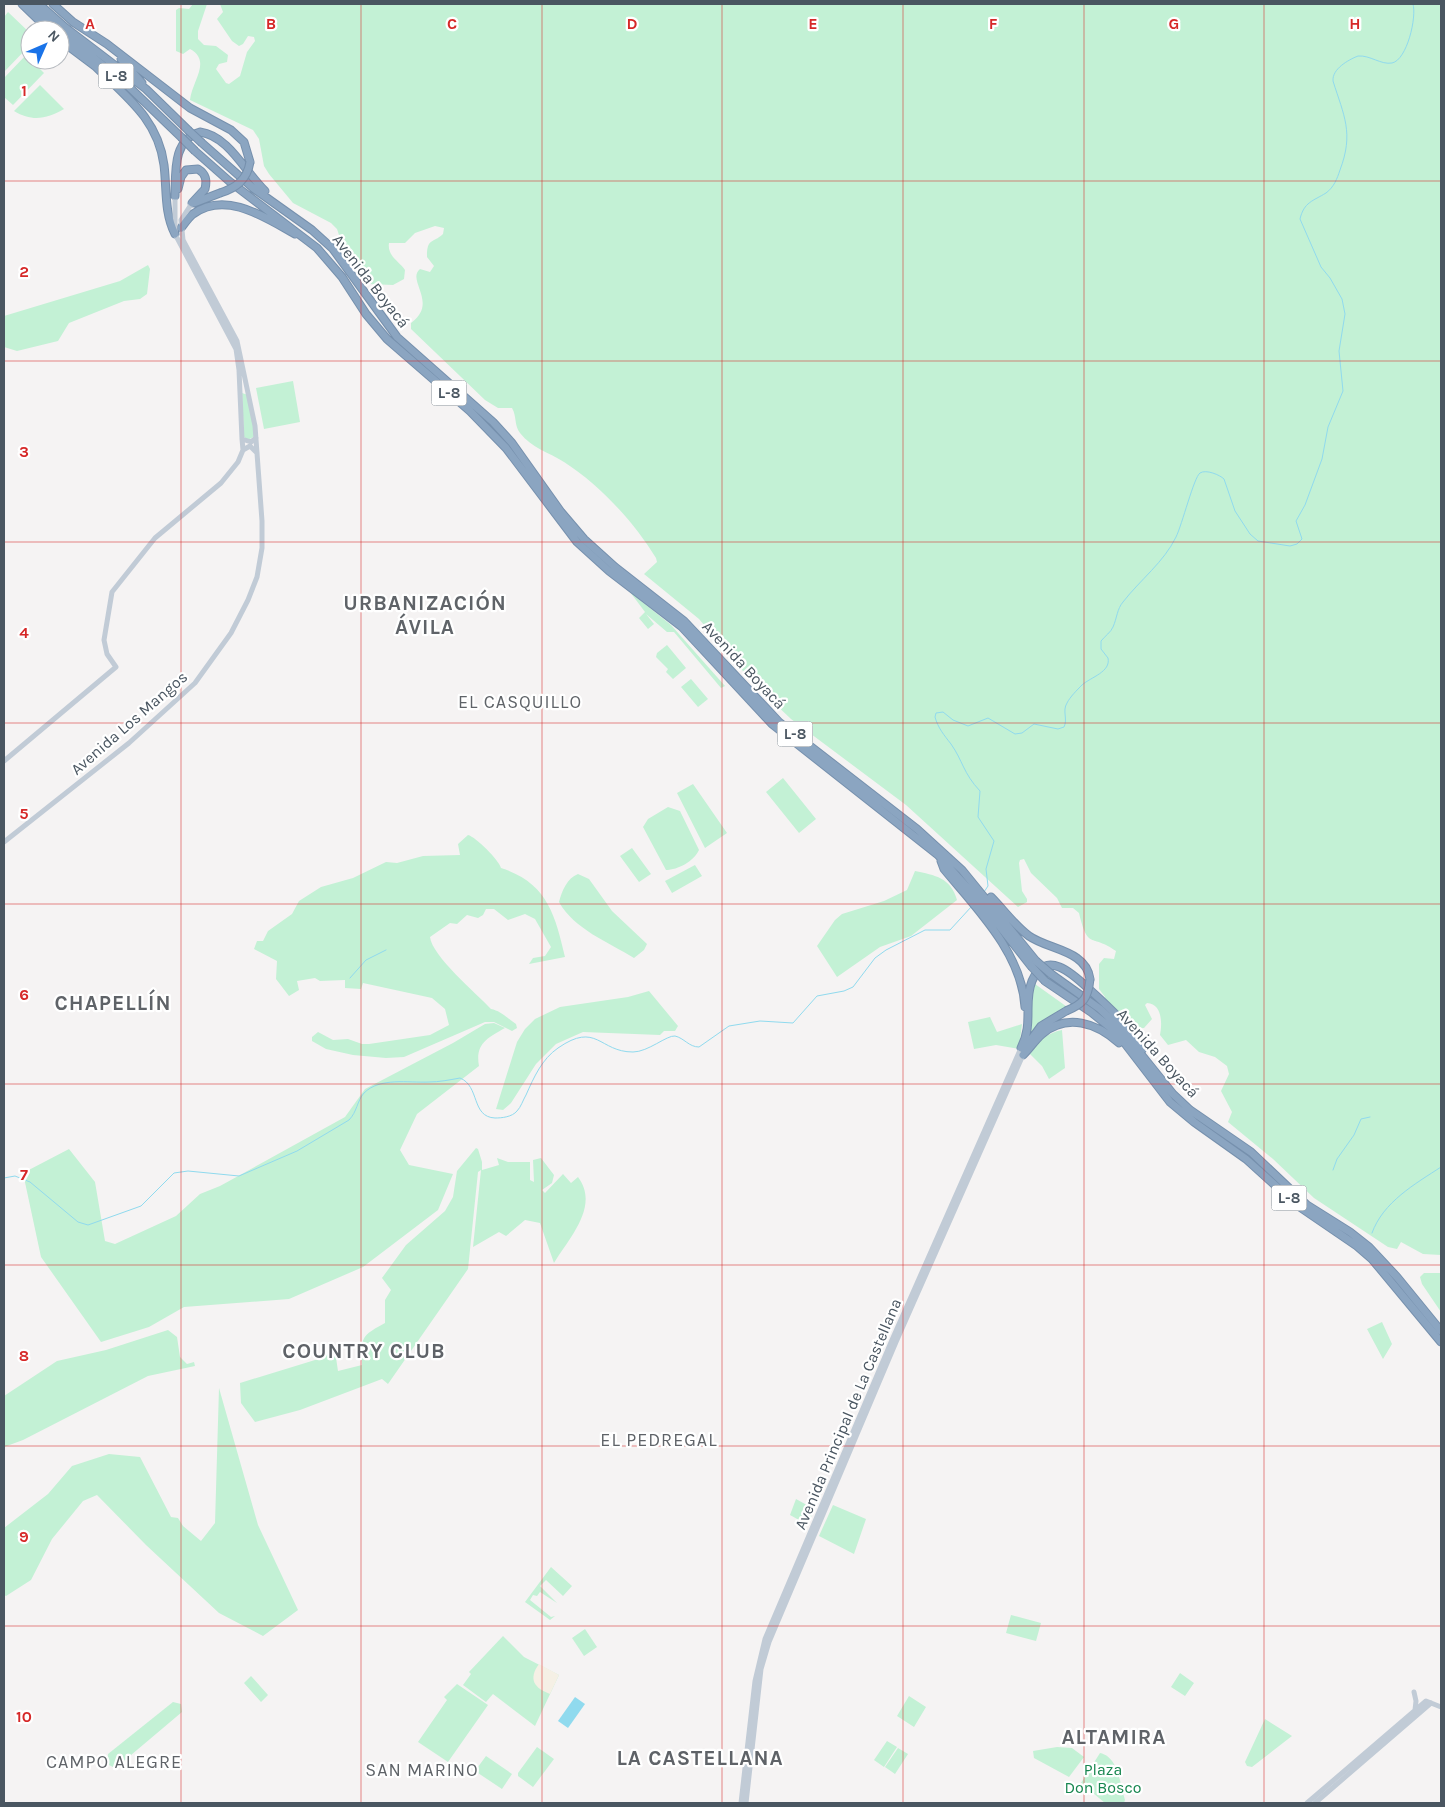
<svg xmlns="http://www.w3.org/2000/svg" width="1445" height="1807" font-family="Karla,sans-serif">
  <rect width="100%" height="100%" fill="#f5f3f3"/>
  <path fill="#c3f1d5" d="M193 4H207L198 31V39L204 45 216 46 228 55 227 62 219 64 216 69 226 83 229 84 240 76 247 52 255 41 254 37 248 36 243 44 239 46 232 41 217 19 223 12 220 4H1441V1255L1423 1254 1401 1242 1397 1249 1388 1247 1314 1198 1273 1159 1228 1122 1232 1112 1221 1091 1229 1074 1227 1066 1215 1057 1199 1052 1186 1040 1168 1045 1160 1035C1162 1025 1163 1004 1147 1003L1145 1005 1152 1019 1144 1028H1140L1126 1017H1121L1106 1005 1105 997 1099 989V964L1104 958 1114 959 1116 951C1091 933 1088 951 1079 913L1073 908H1062L1057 898 1031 873 1024 859 1020 860 1019 863 1022 891 1027 899V902L1018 907 906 805 791 719 753 683 699 619 644 574 657 562 656 558C634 522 600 485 564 462 548 452 532 448 520 433 514 425 517 417 512 408H498L485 400 411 329V323C439 303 406 280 420 269L430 272 434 266 427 257C427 238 432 244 443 234L444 228 435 226 415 233 405 243H389C387 256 399 261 405 270L404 279 393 285 369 284 343 247 337 229 331 223 293 203 269 174 264 166 259 139 253 130 190 100C192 81 212 61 190 49L183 54 176 51V10L179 8 189 9Z
    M8 12 30 33V45L4 72V17Z
    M26 55 44 73 13 105 4 97V78Z
    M40 85 64 109C47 119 32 122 14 111Z
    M148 265 150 269 147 294 140 299 124 301 69 323 58 341 17 351 4 347V316L120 281Z
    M293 381 300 422 264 429 256 388Z
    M242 393 248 395 255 436 248 440 244 437Z
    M630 592 671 625 725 686 721 688 674 632H667L646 614 654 624 648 629 639 618 645 612Z
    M667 645 686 668 673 679 666 672 668 669 656 657 657 653Z
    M691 679 708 699 698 707 681 687Z
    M783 778 816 819 799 833 766 792Z
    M693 784 727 833 705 848 677 793Z
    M668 807 680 811 699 850C694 861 678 870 666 870L643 827 648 819Z
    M468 835C476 837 499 860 501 868 547 883 555 914 565 957L529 964 533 958 545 956 551 947 535 919 525 914 508 920 494 909H486L483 915 478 918 467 915 457 924 450 923 430 937C432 956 476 993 491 1009 501 1011 507 1018 516 1024L517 1028 512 1031 494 1022H485L404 1057 386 1058 353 1055 326 1049 312 1041V1037L318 1032 333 1040 348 1039 362 1044H369L430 1035 449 1025 445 1009 432 998 363 983 361 989 345 988V980L320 981 315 978 297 981 299 990 289 996 276 979 277 961 254 949 257 941H263L268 931 292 914 299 901 321 887 353 878 386 862 397 863 423 856 460 855 458 844Z
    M632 848 651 874 639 882 620 856Z
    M695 865 702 876 672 893 665 881Z
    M915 871C935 875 951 878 957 900L911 936 880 947 837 977 817 946 835 920 842 914 884 901 907 890Z
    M578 874 589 879 612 911 647 944 644 950 634 958C608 942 574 929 559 902 562 891 567 878 578 874Z
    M1035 984 1070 1009 1030 1036 1031 1002Z
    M649 991 678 1026 675 1031H664L660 1035 583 1032 556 1044 536 1064 511 1103 503 1110 496 1109 517 1042 525 1029 535 1019 560 1007 628 997Z
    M990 1017 997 1032 1022 1024 1019 1049 996 1045 974 1049 968 1022Z
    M494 1023 505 1028C487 1038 475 1044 479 1066L417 1114 400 1150 409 1165 453 1174 438 1210 363 1267 289 1299 184 1307 149 1327 101 1342 41 1257 23 1173 69 1149 95 1182 105 1241 115 1244 176 1216 200 1194 220 1186 345 1117 365 1089 453 1043 485 1024Z
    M1062 1030 1065 1068 1049 1079 1042 1066 1029 1053C1036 1041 1048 1033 1062 1030Z
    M476 1148 478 1149 482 1162V1170L499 1165 497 1158 508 1162H530V1180L534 1182 533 1160 541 1158 554 1175 552 1183 542 1190 545 1193 563 1174 571 1183 578 1177C600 1206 569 1238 554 1263L540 1223 525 1220 506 1236 499 1232 473 1247 481 1170 478 1172 468 1269 388 1384 382 1379 300 1410 255 1422 241 1403 240 1383 315 1360 335 1351 338 1371 362 1365C361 1337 361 1336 385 1323V1300L391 1290 382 1278 406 1245 445 1211 453 1197 457 1171Z
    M1424 1273H1441V1312L1422 1284 1420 1277Z
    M1382 1322 1392 1344 1383 1359 1367 1329Z
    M168 1330 177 1337 180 1357 187 1364 194 1362 195 1366 148 1376 23 1440 4 1447V1396L57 1361 106 1350Z
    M219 1388 258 1525 298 1610 263 1636 219 1613 146 1545 97 1495 83 1501 52 1539 31 1580 6 1596 4 1595V1528L48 1494 72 1466 109 1454 140 1457 171 1517 178 1518 183 1526 201 1541 215 1523Z
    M796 1499 814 1509 808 1525 790 1515Z
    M833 1505 866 1519 854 1554 819 1536Z
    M551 1567 572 1586 563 1596 546 1580 540 1586 557 1603 540 1592 537 1596 533 1595 530 1600 551 1617 555 1616 550 1620 525 1602Z
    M1011 1615 1041 1623 1036 1641 1006 1633Z
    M585 1629 597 1647 584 1656 572 1638Z
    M503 1636 524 1657 559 1675 535 1726 493 1694 486 1702 463 1685 471 1674 469 1672Z
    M1180 1673 1194 1683 1185 1696 1171 1687Z
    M251 1676 268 1695 261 1702 244 1683Z
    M457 1684 488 1705 448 1762 418 1742 447 1700 444 1697Z
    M909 1696 926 1707 914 1727 897 1716Z
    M173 1702 181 1704 182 1712 118 1766 113 1767 107 1764 108 1754Z
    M1265 1719 1292 1736 1252 1767 1247 1766 1245 1762Z
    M887 1741 897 1747 884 1767 874 1760Z
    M537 1747 554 1759 533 1787 518 1776V1773Z
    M1057 1747 1072 1748 1084 1757 1069 1777 1034 1758 1033 1751Z
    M898 1748 908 1754 895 1774 885 1767Z
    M1100 1753C1119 1757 1120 1785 1125 1800L1124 1803H1105L1081 1783Z
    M486 1756 512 1774 502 1789 475 1771Z"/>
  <path fill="#f5f0e5" d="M539 1664 559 1675 550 1694C534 1688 528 1679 539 1664Z"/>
  <path fill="#90daee" d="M575 1697 585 1704 568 1728 558 1721Z"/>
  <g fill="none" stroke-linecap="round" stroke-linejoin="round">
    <path stroke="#90daee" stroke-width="1" d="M984 892 988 886 986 869 994 841 978 817 980 791C963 773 963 761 951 744 944 735 938 728 935 717L936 713 943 712 953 720 968 726 988 718 1015 734 1022 733 1034 724 1058 729 1064 727C1068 719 1062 711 1067 703 1070 697 1077 690 1082 685 1091 677 1111 672 1108 658L1101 649V641C1105 636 1111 632 1113 627 1117 618 1117 609 1123 602 1140 580 1164 562 1176 537 1182 525 1194 477 1200 473 1206 469 1220 475 1224 479L1235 511 1250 534 1258 541 1290 546 1297 544 1302 539 1296 521 1305 505 1322 459 1328 427 1343 391 1339 351 1345 314 1342 299 1330 278 1321 267 1300 219C1304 202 1313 201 1326 193 1334 187 1337 179 1340 170 1354 133 1344 116 1333 81 1332 69 1348 60 1358 56 1370 55 1381 65 1392 63 1407 60 1417 17 1413 4
      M350 978 366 960 386 950
      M1333 1170 1337 1159 1354 1135 1361 1119 1370 1117
      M4 1178 15 1176 30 1182 78 1222 88 1225 141 1206 174 1173 188 1171 239 1176 297 1151 349 1120C357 1112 357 1101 364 1093 380 1077 408 1083 429 1082 439 1082 449 1080 460 1078 480 1086 471 1117 495 1118 502 1118 512 1117 517 1111 521 1107 523 1100 526 1095 534 1077 542 1059 558 1048 597 1021 599 1052 633 1052 648 1052 667 1035 675 1036 684 1038 689 1047 699 1047L729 1026 760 1021 793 1023 817 996 844 991 853 987 875 958 886 950 925 930H950L972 906
      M1372 1233C1383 1202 1415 1184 1441 1167"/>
    <defs>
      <path id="highway" d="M22 4 49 30
        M31 4 59 30
        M39 4 66 28 146 89 188 130
        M53 4 73 22 107 44 190 108 231 130 244 142 250 162
        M60 31 125 83 181 137
        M60 40 96 67
        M121 59 142 83
        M93 64C124 95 158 118 164 165 167 189 164 212 175 234
        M202 143 253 188 312 230 333 249 397 337 493 422 512 443 561 512 584 539 615 567 684 621 779 722 917 829 962 870 1036 961
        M195 151 229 181 317 248 342 277 366 314 387 339 470 411 506 448 577 542 609 571 682 627 772 724 938 855 983 905 1031 966
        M178 189 181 177 186 170 198 169C206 174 207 180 205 189L192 203
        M175 196C176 173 172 140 200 132 229 136 245 172 265 191
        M194 203 220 193
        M181 228C185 223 188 218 193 214 226 190 266 218 295 234
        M941 861 944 869C976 908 1022 953 1025 1007
        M991 897C1003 909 1015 926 1029 936 1049 950 1086 950 1090 979
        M1051 974 1100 1009 1119 1027 1173 1094 1190 1110 1251 1152 1307 1205 1350 1232 1369 1247 1397 1277 1441 1331
        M1045 981 1091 1012 1117 1033 1170 1102 1194 1122 1246 1159 1297 1205 1357 1246 1372 1259 1441 1342
        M1027 1045 1041 1026 1066 1011
        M1021 1048C1034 1023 1023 1003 1032 981 1046 947 1075 976 1090 990 1111 1009 1128 1025 1143 1049
        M1023 1055C1030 1048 1035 1040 1042 1034 1067 1013 1097 1023 1119 1043"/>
    </defs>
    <use href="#highway" stroke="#7690ad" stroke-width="9"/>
    <path stroke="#c1cbd6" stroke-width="5" d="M242 439 251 442 256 438
      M243 450 250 446 257 453
      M4 761 116 667 107 654 104 640 112 592 155 538 221 483 238 462 243 450 242 439 239 370 236 349 175 234V196
      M4 842 129 743 195 683 231 633 248 600 257 577 262 548V521L255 426 237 341 183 240 181 220 192 203
      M1414 1692 1416 1701 1415 1710
      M741 1803 755 1681 765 1639 892 1340 1021 1048
      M746 1803 761 1669 769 1642 896 1342 1023 1055
      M1307 1803 1426 1701 1441 1707
      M1315 1803 1431 1703"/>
    <use href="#highway" stroke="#8ba5c1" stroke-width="7"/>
    <defs>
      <path id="highway-bridge" d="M188 130 202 143
        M181 137 195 151
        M220 193C236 188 247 180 250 162
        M1036 961 1051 974
        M1031 966 1045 981
        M1066 1011C1083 1004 1088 999 1090 979"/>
    </defs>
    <use href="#highway-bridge" stroke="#7690ad" stroke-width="9" stroke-linecap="butt"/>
    <use href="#highway-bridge" stroke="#8ba5c1" stroke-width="7"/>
  </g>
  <path fill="none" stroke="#d62828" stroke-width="1" stroke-opacity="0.55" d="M181 4V1803M361 4V1803M542 4V1803M722 4V1803M903 4V1803M1084 4V1803M1264 4V1803M4 181H1441M4 361H1441M4 542H1441M4 723H1441M4 904H1441M4 1084H1441M4 1265H1441M4 1446H1441M4 1626H1441"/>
  <g text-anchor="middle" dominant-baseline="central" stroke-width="4.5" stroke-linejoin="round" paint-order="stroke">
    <g fill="#fff" stroke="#808990" stroke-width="1">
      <rect x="98.5" y="63.5" width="35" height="25" rx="4"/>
      <rect x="431.5" y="380.5" width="35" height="25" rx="4"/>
      <rect x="777.5" y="721.5" width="35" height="25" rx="4"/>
      <rect x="1271.5" y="1185.5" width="35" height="25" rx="4"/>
    </g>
    <g font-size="15" font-weight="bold" fill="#4a5661">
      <text x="116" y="76">L-8</text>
      <text x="449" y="393">L-8</text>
      <text x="795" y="734">L-8</text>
      <text x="1289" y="1198">L-8</text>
    </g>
    <g font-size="16" fill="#4a5661" stroke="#fff">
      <text transform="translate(371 281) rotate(52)">Avenida Boyacá</text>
      <text transform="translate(744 665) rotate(47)">Avenida Boyacá</text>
      <text transform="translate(129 723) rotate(-41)">Avenida Los Mangos</text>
      <text transform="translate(1158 1053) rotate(48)">Avenida Boyacá</text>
      <text transform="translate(848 1414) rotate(-67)">Avenida Principal de La Castellana</text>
    </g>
    <g font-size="16" fill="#17864f" stroke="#fff">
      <text x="1103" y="1769">Plaza<tspan x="1103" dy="18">Don Bosco</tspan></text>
    </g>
    <g font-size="18" letter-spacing="1" fill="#5f6368" stroke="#fff">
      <text x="520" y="702">EL CASQUILLO</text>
      <text x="659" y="1440">EL PEDREGAL</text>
      <text x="114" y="1762">CAMPO ALEGRE</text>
      <text x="422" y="1770">SAN MARINO</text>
    </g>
    <g font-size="21" font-weight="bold" letter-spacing="1" fill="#5f6368" stroke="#fff">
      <text x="425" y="603">URBANIZACIÓN<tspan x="425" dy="24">ÁVILA</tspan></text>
      <text x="113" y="1003">CHAPELLÍN</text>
      <text x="364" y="1351">COUNTRY CLUB</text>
      <text x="1114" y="1737">ALTAMIRA</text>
      <text x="700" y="1758">LA CASTELLANA</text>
    </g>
  </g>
  <g font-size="16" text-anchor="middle" font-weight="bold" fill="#d62828" stroke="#fff" stroke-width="4.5" stroke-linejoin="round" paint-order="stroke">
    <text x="90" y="29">A</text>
    <text x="271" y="29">B</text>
    <text x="452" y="29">C</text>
    <text x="632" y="29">D</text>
    <text x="813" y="29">E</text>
    <text x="993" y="29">F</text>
    <text x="1174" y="29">G</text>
    <text x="1355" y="29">H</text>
    <text x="24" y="96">1</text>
    <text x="24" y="277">2</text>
    <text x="24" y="457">3</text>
    <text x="24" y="638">4</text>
    <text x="24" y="819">5</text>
    <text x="24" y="1000">6</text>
    <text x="24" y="1180">7</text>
    <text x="24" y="1361">8</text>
    <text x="24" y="1542">9</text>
    <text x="24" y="1722">10</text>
  </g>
  <rect width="1445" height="1807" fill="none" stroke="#4a5661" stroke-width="10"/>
  <g transform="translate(45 45) rotate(45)"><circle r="24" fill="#ffffff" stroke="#b7bbc0"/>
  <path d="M0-4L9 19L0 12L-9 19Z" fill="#1a73e8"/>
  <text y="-8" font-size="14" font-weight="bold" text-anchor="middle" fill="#4a5661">N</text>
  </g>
</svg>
